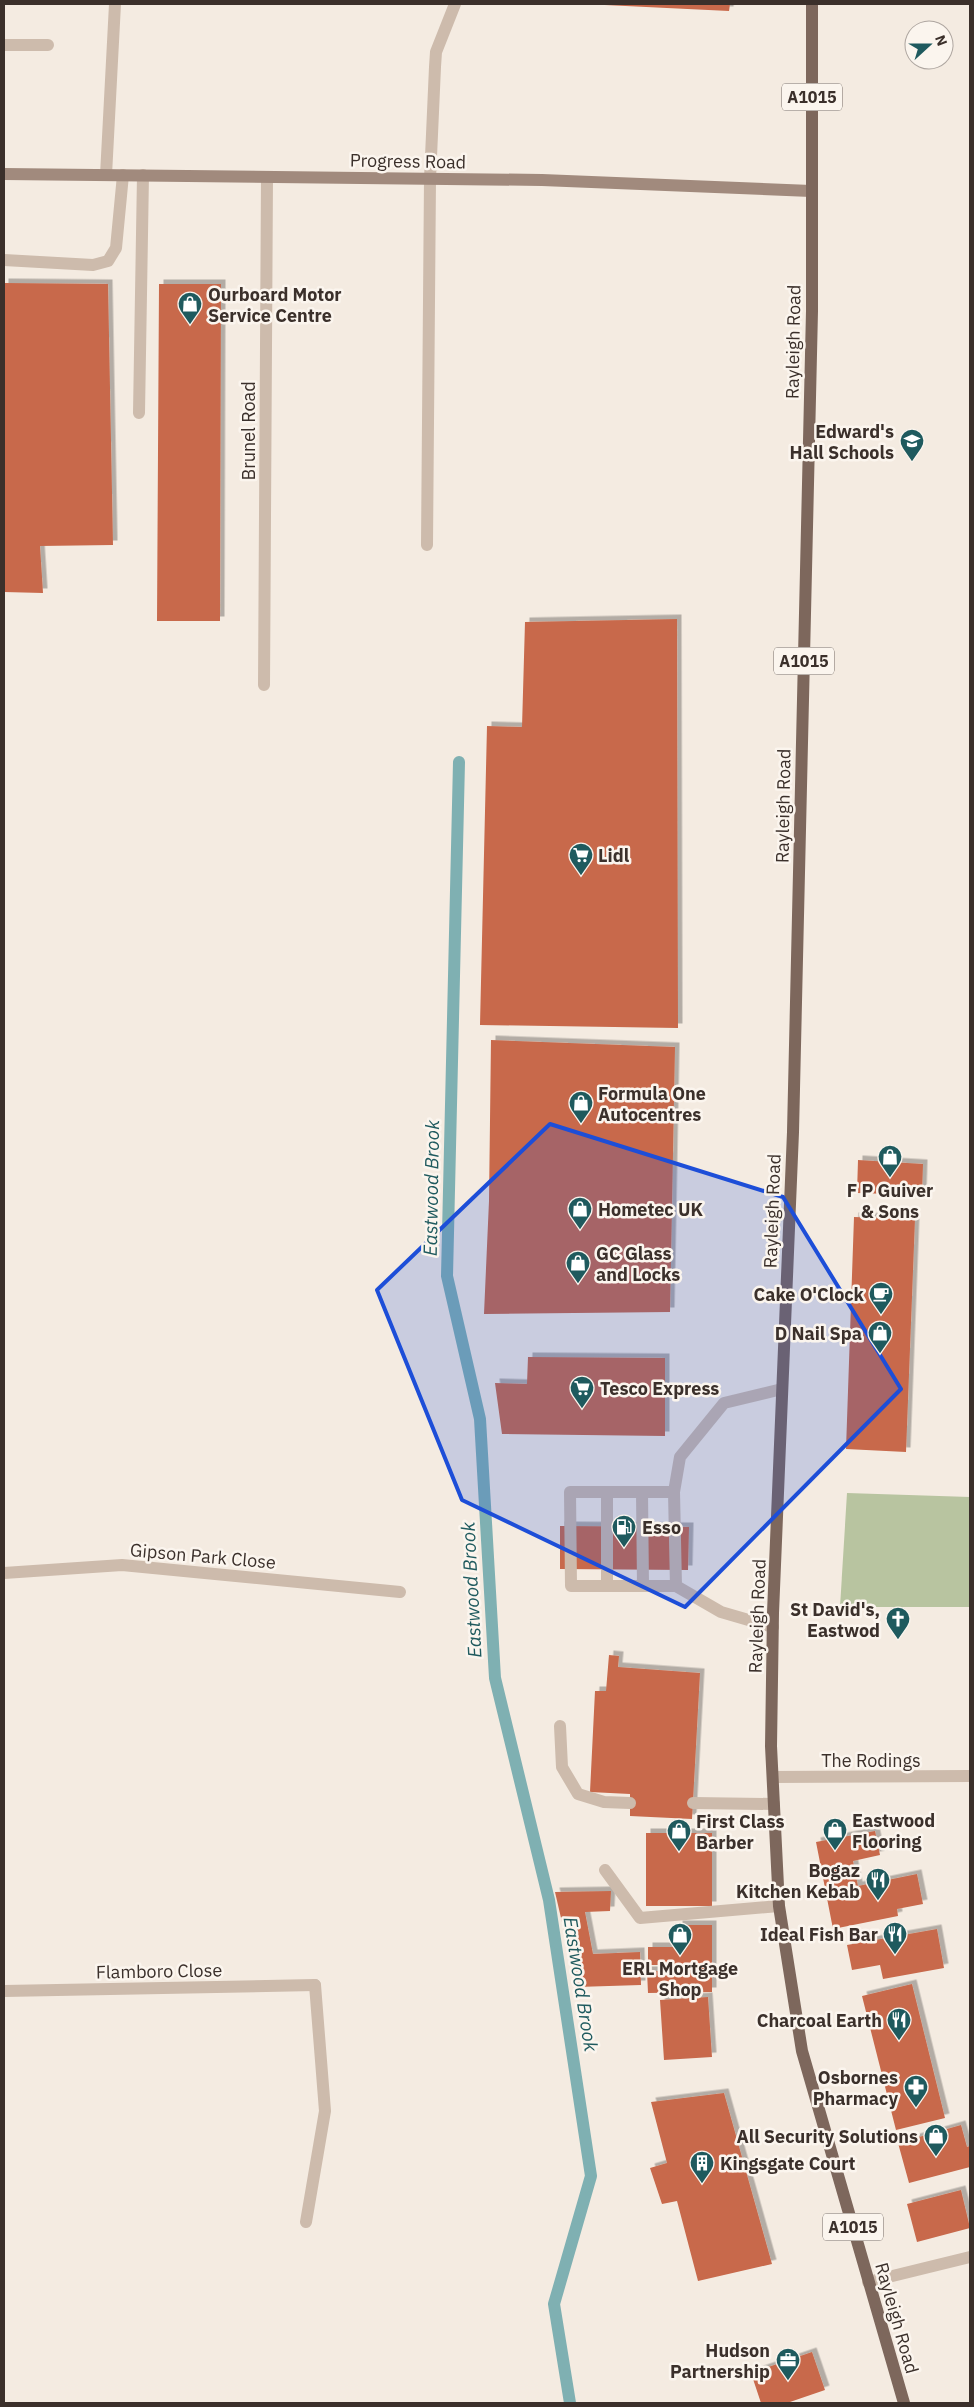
<svg xmlns="http://www.w3.org/2000/svg" width="974" height="2407" font-family="'IBM Plex Sans',sans-serif">
  <defs>
    <filter id="shadow"><feDropShadow dx="4.5" dy="-4.5" stdDeviation="0" flood-color="#0004"/></filter>
  </defs>
  <rect width="100%" height="100%" fill="#f4ebe1"/>
  <path fill="#b8c4a0" d="M847 1493 970 1497V1607H840Z"/>
  <g fill="none" stroke-linecap="round" stroke-linejoin="round">
    <path stroke="#7fb0b2" stroke-width="12" d="M459 762 447 1276 480 1419 495 1678 549 1900 591 2176 554 2304 570 2403"/>
  </g>
  <path fill="#c8694b" filter="url(#shadow)" d="M584 4H730L729 11Z
    M4 283 108 284 113 545 40 546 43 593 4 592Z
    M159 284H221L220 621H157Z
    M677 619 678 1028 480 1025 487 726 522 727 525 622Z
    M491 1040 675 1047 670 1312 484 1314 489 1201Z
    M858 1160 923 1164 922 1195 857 1193Z
    M854 1217 915 1219 906 1452 846 1449Z
    M528 1357 665 1358V1436L502 1434 495 1383 527 1384Z
    M560 1526 689 1527 688 1570 560 1569Z
    M609 1655 619 1656 618 1667 700 1673 692 1819 630 1816V1794L590 1792 595 1691H606Z
    M875 1831 880 1855 853 1861 858 1886 917 1874 923 1904 897 1909 898 1916 833 1929 816 1842Z
    M646 1833H712V1906H646Z
    M611 1891 610 1911 585 1912 593 1954 640 1952 641 1985 577 1987 555 1892Z
    M678 1925H712V1992L648 1993 647 1971H678V1965H648V1947H679Z
    M937 1929 944 1968 883 1979 880 1965 852 1970 847 1945Z
    M912 1984 945 2118 896 2130 862 1996Z
    M708 1997 712 2057 664 2060 660 2000Z
    M724 2093 772 2264 698 2281 677 2201 662 2204 650 2168 667 2163 651 2102Z
    M961 2125 967 2147 970 2146V2167L909 2183 898 2143Z
    M961 2190 970 2228 917 2242 907 2204Z
    M812 2352 825 2390 787 2403H761L751 2373Z"/>
  <g fill="none" stroke-linecap="round" stroke-linejoin="round">
    <path stroke="#cdbbac" stroke-width="12" d="M4 45H48
      M106 175 115 4
      M4 260 93 265 108 261 116 248 123 175
      M139 413 143 175
      M427 545 430 179 435 67 436 52 455 4
      M607 1492H570L571 1586H607
      M642 1492H607V1586H643
      M674 1492H642L643 1586H676
      M773 1627 721 1612 676 1586 674 1492 680 1457 724 1403 782 1389
      M560 1726 562 1767 578 1794 604 1802 630 1803
      M693 1803 774 1804
      M605 1870 640 1918 779 1906
      M306 2222 325 2111 315 1985
      M868 2282 970 2257"/>
    <path stroke="#cdbbac" stroke-width="12" d="M264 685 267 177
      M4 1573 122 1565 400 1592
      M773 1777 970 1776
      M4 1991 315 1985"/>
    <path stroke="#a18a7d" stroke-width="12" d="M4 174 542 180 811 191"/>
    <path stroke="#7d675c" stroke-width="12" d="M812 4V311L793 1132 773 1613 771 1746 779 1906 802 2051 904 2403"/>
  </g>
  <path fill="#1d4ed8" fill-opacity="0.2" stroke="#1d4ed8" stroke-width="4" stroke-linejoin="round" d="M550 1124 783 1197 901 1389 685 1607 462 1500 377 1290Z"/>
  <defs>
    <symbol id="shop-pin" viewBox="-11 -11 22 30"><path d="M0 17L-7.5 6A9.5 9.5 0 1 1 7.5 6Z" fill="#1f5a5e" stroke="#fbf5ee"/><path d="M-5-2.5h2.3a2.7 3.5 0 0 1 5.4 0H5L5.5 6h-11ZM-1.5-2.5h3a1.5 2.3 0 0 0-3 0Z" fill="#fff"/></symbol>
    <symbol id="school-pin" viewBox="-11 -11 22 30"><path d="M0 17L-7.5 6A9.5 9.5 0 1 1 7.5 6Z" fill="#1f5a5e" stroke="#fbf5ee"/><path d="M0-5L7-2L0 1L-7-2ZM-4 1L0 2.5L4 1V4Q0 6-4 4Z" fill="#fff"/></symbol>
    <symbol id="supermarket-pin" viewBox="-11 -11 22 30"><path d="M0 17L-7.5 6A9.5 9.5 0 1 1 7.5 6Z" fill="#1f5a5e" stroke="#fbf5ee"/><path d="M-6-5.5h2.5l.6 2H6L4.5 2H-2.5L-4.4-4H-6ZM-1.5 3.2a1.3 1.3 0 1 0 .1 0ZM3 3.2a1.3 1.3 0 1 0 .1 0Z" fill="#fff"/></symbol>
    <symbol id="cafe-pin" viewBox="-11 -11 22 30"><path d="M0 17L-7.5 6A9.5 9.5 0 1 1 7.5 6Z" fill="#1f5a5e" stroke="#fbf5ee"/><path d="M-5.5-4.5H6V0H3Q3 3.5 0 3.5H-2.5Q-5.5 3.5-5.5 0ZM3-3.2v2h1.7v-2ZM-6 4.5H4V6H-6Z" fill="#fff"/></symbol>
    <symbol id="fuel-pin" viewBox="-11 -11 22 30"><path d="M0 17L-7.5 6A9.5 9.5 0 1 1 7.5 6Z" fill="#1f5a5e" stroke="#fbf5ee"/><path d="M-5.5-6h7V0h2V4h1.3V-2.5L3-4.5l.8-.8L6-3V5H2.5V1h-1V6h-7ZM-4.2-4.7v3.2H.2V-4.7Z" fill="#fff"/></symbol>
    <symbol id="church-pin" viewBox="-11 -11 22 30"><path d="M0 17L-7.5 6A9.5 9.5 0 1 1 7.5 6Z" fill="#1f5a5e" stroke="#fbf5ee"/><path d="M-1.2-6h2.4v3.5h3.3v2.4h-3.3V6h-2.4V-.1h-3.3v-2.4h3.3Z" fill="#fff"/></symbol>
    <symbol id="restaurant-pin" viewBox="-11 -11 22 30"><path d="M0 17L-7.5 6A9.5 9.5 0 1 1 7.5 6Z" fill="#1f5a5e" stroke="#fbf5ee"/><path d="M-5-6h1v4h1v-4h1v4h1v-4h1v5L-1.5 .5V6h-2V.5L-5-1ZM5-6V6H3V1.5H1.5Q1.5-4 5-6Z" fill="#fff"/></symbol>
    <symbol id="pharmacy-pin" viewBox="-11 -11 22 30"><path d="M0 17L-7.5 6A9.5 9.5 0 1 1 7.5 6Z" fill="#1f5a5e" stroke="#fbf5ee"/><path d="M-2-6h4v4h4v4h-4v4h-4v-4h-4v-4h4Z" fill="#fff"/></symbol>
    <symbol id="building-pin" viewBox="-11 -11 22 30"><path d="M0 17L-7.5 6A9.5 9.5 0 1 1 7.5 6Z" fill="#1f5a5e" stroke="#fbf5ee"/><path d="M-4-6H4V6H1V3H-1V6H-4ZM-2.5-4.3h1.7v1.8h-1.7ZM.8-4.3h1.7v1.8H.8ZM-2.5-1h1.7V.8h-1.7ZM.8-1h1.7V.8H.8Z" fill="#fff"/></symbol>
    <symbol id="office-pin" viewBox="-11 -11 22 30"><path d="M0 17L-7.5 6A9.5 9.5 0 1 1 7.5 6Z" fill="#1f5a5e" stroke="#fbf5ee"/><path d="M-6-3h4V-5.5h4V-3h4V5H-6ZM-1-4.5V-3h2v-1.5ZM-6 0V1H6V0Z" fill="#fff"/></symbol>
  </defs>
  <g fill-rule="evenodd">
    <use href="#shop-pin" x="176" y="290" width="28" height="38"/>
    <use href="#school-pin" x="898" y="427" width="28" height="38"/>
    <use href="#supermarket-pin" x="567" y="841" width="28" height="38"/>
    <use href="#shop-pin" x="567" y="1089" width="28" height="38"/>
    <use href="#shop-pin" x="876" y="1143" width="28" height="38"/>
    <use href="#shop-pin" x="566" y="1195" width="28" height="38"/>
    <use href="#shop-pin" x="564" y="1249" width="28" height="38"/>
    <use href="#cafe-pin" x="867" y="1280" width="28" height="38"/>
    <use href="#shop-pin" x="866" y="1319" width="28" height="38"/>
    <use href="#supermarket-pin" x="568" y="1374" width="28" height="38"/>
    <use href="#fuel-pin" x="610" y="1513" width="28" height="38"/>
    <use href="#church-pin" x="884" y="1605" width="28" height="38"/>
    <use href="#shop-pin" x="821" y="1816" width="28" height="38"/>
    <use href="#shop-pin" x="665" y="1817" width="28" height="38"/>
    <use href="#restaurant-pin" x="864" y="1866" width="28" height="38"/>
    <use href="#restaurant-pin" x="881" y="1920" width="28" height="38"/>
    <use href="#shop-pin" x="666" y="1921" width="28" height="38"/>
    <use href="#restaurant-pin" x="885" y="2006" width="28" height="38"/>
    <use href="#pharmacy-pin" x="902" y="2073" width="28" height="38"/>
    <use href="#shop-pin" x="922" y="2122" width="28" height="38"/>
    <use href="#building-pin" x="688" y="2149" width="28" height="38"/>
    <use href="#office-pin" x="774" y="2346" width="28" height="38"/>
  </g>
  <g text-anchor="middle" dominant-baseline="central" stroke-width="5" stroke-linejoin="round" paint-order="stroke">
    <g fill="#fbf5ee" stroke="#756b66" stroke-width="1">
      <rect x="782" y="83.5" width="60" height="27" rx="4"/>
      <rect x="774" y="647.5" width="60" height="27" rx="4"/>
      <rect x="823" y="2213.5" width="60" height="27" rx="4"/>
    </g>
    <g font-size="16" font-weight="bold" fill="#3b302b">
      <text x="812" y="97">A1015</text>
      <text x="804" y="661">A1015</text>
      <text x="853" y="2227">A1015</text>
    </g>
    <g font-size="18" fill="#3b302b" stroke="#fbf5ee">
      <text transform="translate(408 161) rotate(1)">Progress Road</text>
      <text transform="translate(793 342) rotate(-89)">Rayleigh Road</text>
      <text transform="translate(248 431) rotate(-90)">Brunel Road</text>
      <text transform="translate(783 806) rotate(-89)">Rayleigh Road</text>
      <text transform="translate(772 1211) rotate(-88)">Rayleigh Road</text>
      <text transform="translate(203 1556) rotate(5)">Gipson Park Close</text>
      <text transform="translate(757 1616) rotate(-88)">Rayleigh Road</text>
      <text x="871" y="1760">The Rodings</text>
      <text transform="translate(159 1971) rotate(-1)">Flamboro Close</text>
      <text transform="translate(897 2318) rotate(74)">Rayleigh Road</text>
    </g>
    <g font-size="18" font-weight="bold" fill="#3b302b" stroke="#fbf5ee" text-anchor="start">
      <text x="208" y="294">Ourboard Motor<tspan x="208" dy="21">Service Centre</tspan></text>
      <text x="894" y="431" text-anchor="end">Edward's<tspan x="894" dy="21">Hall Schools</tspan></text>
      <text x="598" y="855">Lidl</text>
      <text x="598" y="1093">Formula One<tspan x="598" dy="21">Autocentres</tspan></text>
      <text x="890" y="1190" text-anchor="middle">F P Guiver<tspan x="890" dy="21">&amp; Sons</tspan></text>
      <text x="598" y="1209">Hometec UK</text>
      <text x="596" y="1253">GC Glass<tspan x="596" dy="21">and Locks</tspan></text>
      <text x="864" y="1294" text-anchor="end">Cake O'Clock</text>
      <text x="862" y="1333" text-anchor="end">D Nail Spa</text>
      <text x="600" y="1388">Tesco Express</text>
      <text x="642" y="1527">Esso</text>
      <text x="880" y="1609" text-anchor="end">St David's,<tspan x="880" dy="21">Eastwod</tspan></text>
      <text x="852" y="1820">Eastwood<tspan x="852" dy="21">Flooring</tspan></text>
      <text x="696" y="1821">First Class<tspan x="696" dy="21">Barber</tspan></text>
      <text x="860" y="1870" text-anchor="end">Bogaz<tspan x="860" dy="21">Kitchen Kebab</tspan></text>
      <text x="878" y="1934" text-anchor="end">Ideal Fish Bar</text>
      <text x="680" y="1968" text-anchor="middle">ERL Mortgage<tspan x="680" dy="21">Shop</tspan></text>
      <text x="882" y="2020" text-anchor="end">Charcoal Earth</text>
      <text x="898" y="2077" text-anchor="end">Osbornes<tspan x="898" dy="21">Pharmacy</tspan></text>
      <text x="918" y="2136" text-anchor="end">All Security Solutions</text>
      <text x="720" y="2163">Kingsgate Court</text>
      <text x="770" y="2350" text-anchor="end">Hudson<tspan x="770" dy="21">Partnership</tspan></text>
    </g>
    <g font-size="19" font-style="italic" fill="#1f5a5e" stroke="#fbf5ee">
      <text transform="translate(431 1188) rotate(-89)">Eastwood Brook</text>
      <text transform="translate(471 1590) rotate(-93)">Eastwood Brook</text>
      <text transform="translate(581 1984) rotate(81)">Eastwood Brook</text>
    </g>
  </g>
  <rect width="974" height="2407" fill="none" stroke="#3b302b" stroke-width="10"/>
  <g transform="translate(929 45) rotate(69)"><circle r="24" fill="#fbf5ee" stroke="#aea6a0"/>
  <path d="M0-4L9 19L0 12L-9 19Z" fill="#1f5a5e"/>
  <text y="-8" font-size="14" font-weight="bold" text-anchor="middle" fill="#3b302b">N</text>
  </g>
</svg>
